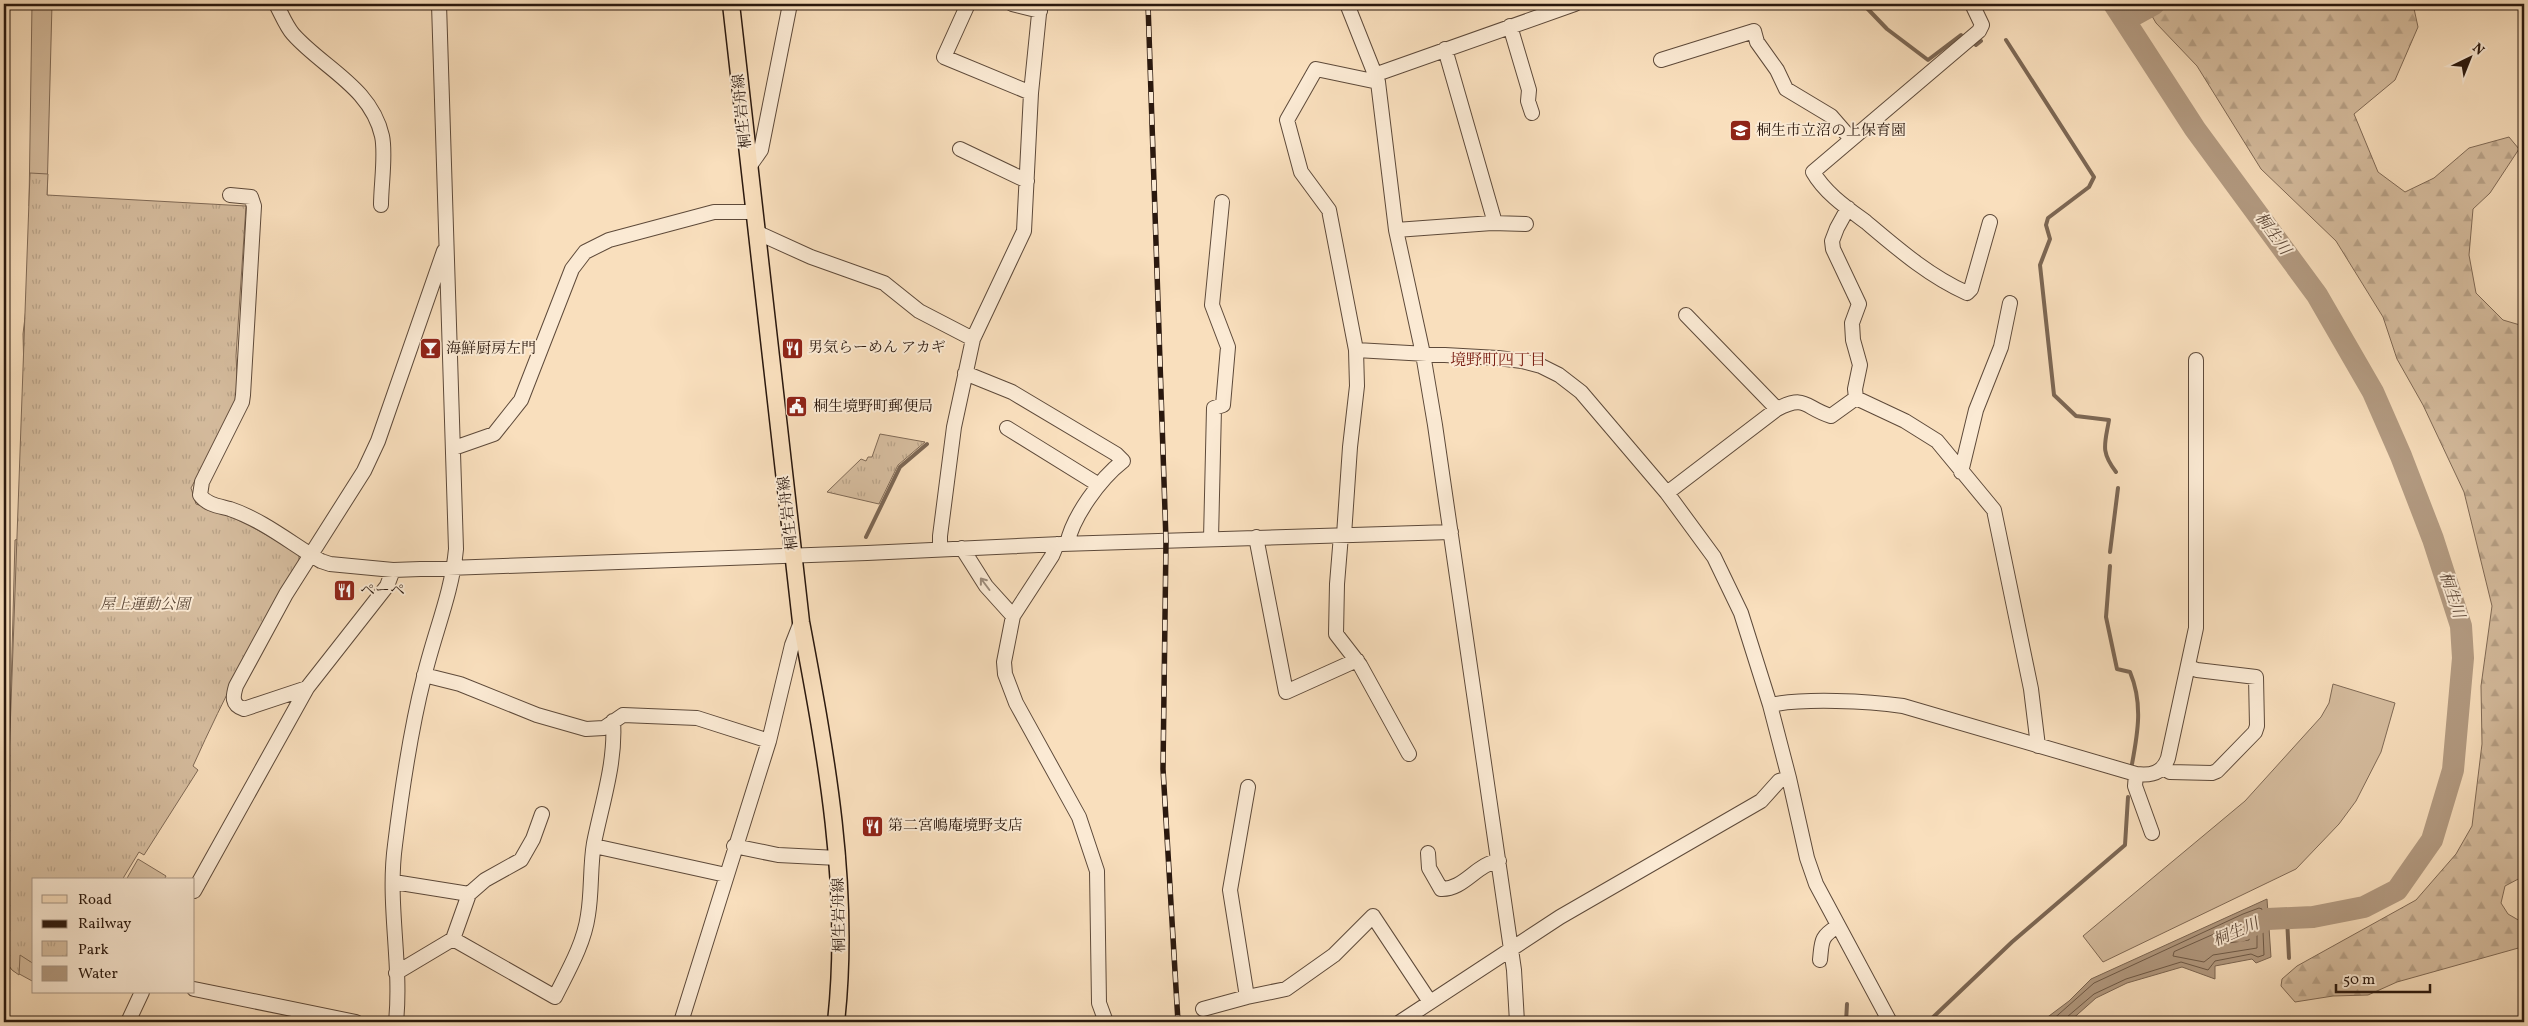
<svg xmlns="http://www.w3.org/2000/svg" width="2528" height="1026" font-family="Vollkorn,'Noto Serif JP',serif">
  <defs>
    <pattern id="forest-firs" width="22" height="20" patternUnits="userSpaceOnUse" patternTransform="scale(1.25)"><rect width="22" height="20" fill="#d6bd9f"/><path d="M5 1l3.5 6h-7zM16 11l3.5 6h-7z" fill="#b8a288"/></pattern>
    <pattern id="park-tufts" width="24" height="20" patternUnits="userSpaceOnUse" patternTransform="scale(1.25)"><rect width="24" height="20" fill="#d6bd9f"/><path d="M3 7l-1-3M5 7V3M7 7l1-3M15 17l-1-3M17 17v-4M19 17l1-3" fill="none" stroke="#b8a288"/></pattern>
  </defs>
  <rect width="100%" height="100%" fill="#f9dfbd"/>
  <filter id="stains"><feTurbulence type="fractalNoise" baseFrequency=".004" numOctaves="4"/><feColorMatrix values="0 0 0 0 .2 0 0 0 0 .09 0 0 0 0 .02 0 0 0 .5 -.17"/></filter>
  <radialGradient id="worn" r=".72"><stop offset=".6" stop-color="#630" stop-opacity="0"/><stop offset="1" stop-color="#630" stop-opacity=".3"/></radialGradient>
  <path fill="#d6bd9f" stroke="#806a56" d="M32 4H52L47 195 20 954 34 964V982L12 970 4 959V900L9 796 19 794 9 765 15 540 28 536 23 334 38 208 29 206Z
    M2333 684 2395 703 2381 752 2356 801 2339 824 2296 869 2103 962 2083 936 2245 801 2321 717 2329 703Z
    M138 859 166 876 164 880H126Z"/>
  <path fill="url(#forest-firs)" stroke="#806a56" d="M2145 4H2413L2418 27 2395 80 2354 114 2378 172 2405 192 2434 178 2469 148 2509 137 2519 149 2490 193 2473 209 2469 255 2476 293 2503 320 2520 325 2524 362V876L2505 886 2501 903 2508 914 2520 921 2524 919V957L2522 947 2397 982 2368 995 2333 996 2295 1002 2281 986 2282 979 2297 966 2416 900 2456 854 2472 826 2482 744 2481 686 2492 606 2464 492 2423 405 2397 359 2383 317 2336 241 2261 169 2197 66 2156 23Z"/>
  <path fill="url(#park-tufts)" stroke="#806a56" d="M30 173 48 174 47 195 246 206 236 356 238 394 234 406 191 488 196 504C238 518 262 531 299 555V561C260 628 225 695 193 766L198 770 144 855 139 852 122 880H34V964L20 955 19 975 12 970 4 959V900Z
    M880 434 925 442 898 465 879 504 827 492 861 459 866 461 868 457H872Z"/>
  <path fill="#b39b82" stroke="#7c6754" d="M2267 899 2271 957 2256 963 2252 959 2215 966V979L2182 967 2127 983 2096 998 2069 1022H2041L2069 1001 2091 979Z"/>
  <g fill="none" stroke-linecap="round" stroke-linejoin="round">
    <path stroke="#6e5a48" stroke-width="1" d="M2253 917 2257 919V948L2213 955 2204 962 2173 956 2174 952Z
      M2247 928 2250 930 2249 940 2215 945 2216 942Z
      M2050 1022 2094 983 2243 914 2259 908 2262 909 2264 955 2258 957 2251 954 2215 961 2208 970 2181 962 2126 979 2094 994 2067 1017 2066 1022"/>
    <path stroke="#7c6754" stroke-width="4" d="M1863 4 1887 29 1928 60 1961 35
      M2006 40 2094 177 2089 187 2048 218 2046 225 2050 239 2040 265 2054 395 2076 416 2109 420C2105 444 2100 451 2116 472
      M1976 45 1981 41
      M866 537 900 467 927 444
      M2110 552 2118 488
      M2110 566 2106 617 2117 669 2130 672C2143 703 2138 732 2132 764
      M2287 918 2289 958
      M1846 1022 1847 1004
      M1928 1022 2012 942 2125 845 2128 797"/>
    <path stroke="#b39b82" stroke-width="22" d="M2114 4 2195 129 2317 295 2373 392 2401 456 2433 539 2461 626 2463 658 2453 770 2432 840 2397 890 2364 907 2313 917 2268 919 2240 931
      M2125 20 2154 4"/>
    <defs>
      <path id="minor" d="M276 4C281 13 286 26 293 34 323 68 371 87 382 136 386 154 381 185 381 205
        M968 4 944 57 1031 93
        M1012 4 1040 11
        M1347 4 1378 82 1396 230 1423 354 1435 425 1514 970 1517 1022
        M1972 4 1982 25 1979 31 1813 172C1825 193 1847 208 1866 222 1898 249 1929 276 1967 293L1971 289 1990 222
        M1510 26 1529 90 1528 101 1532 113
        M1445 49 1495 223
        M1661 60 1754 31 1757 42 1777 70 1786 89 1831 116 1851 139
        M1377 74 1575 4
        M960 149 1027 181
        M749 167 761 150 790 4
        M230 195 251 197 254 206 243 395 242 402 202 482 200 495C207 505 219 506 230 509 263 520 292 544 321 561L330 564 393 570 867 553 1061 544 1451 532
        M1396 230 1492 223 1526 224
        M756 232 811 257 884 283 919 311 973 339
        M1686 315 1777 409
        M1356 350 1498 358 1522 361 1541 366 1559 375 1581 392 1667 493 1714 557 1741 613 1770 705 1789 778 1807 858 1816 884 1890 1022
        M965 373 1012 392 1116 454 1123 461C1100 479 1073 516 1067 544
        M1856 398 1905 421 1937 441 1994 510 2031 689 2038 746
        M1007 428 1099 485
        M454 448 494 434 521 400 572 269 585 252 609 240 714 212H753
        M1961 472 1976 410 2001 347 2010 303
        M1667 493 1777 409C1807 394 1804 408 1831 416L1856 398 1855 389 1860 365 1853 340 1852 323 1859 304 1833 249 1832 241 1837 228 1848 208
        M1341 535 1337 584 1336 634 1360 665 1409 754
        M1344 535 1350 447 1357 386 1356 350 1329 210 1301 172 1287 120 1316 69 1378 82
        M1256 537 1286 692 1357 660
        M1211 539 1214 408 1223 405 1228 347 1212 305 1222 202
        M1057 544 1052 556 1013 616 1004 662 1005 674 1016 703 1079 817 1097 871 1099 1003 1106 1022
        M962 548 986 586 1013 616
        M940 549V536L954 427 973 339 1024 231 1031 93 1040 4
        M424 675 460 684 537 715 586 729 604 728 623 715 697 718 769 741
        M307 688 244 709C231 705 233 696 236 686L286 594 364 471 378 441 444 251
        M1770 705C1804 698 1868 701 1903 706L2136 774C2151 776 2163 773 2168 758L2196 628V360
        M2163 768 2170 772 2212 773 2217 771 2255 732 2257 726 2256 677 2197 670 2189 667
        M2136 774 2135 786 2152 833
        M1248 787 1230 890 1247 997 1286 989 1334 955 1373 916 1430 1002
        M594 846 726 875
        M734 846 778 855 838 858
        M1428 853 1429 868 1441 889C1464 890 1477 863 1499 861
        M394 882 469 894
        M194 891 307 688 387 586 393 570
        M453 939 469 894 485 880 521 860 533 839 542 814
        M1820 960C1822 941 1820 937 1838 926
        M396 973 453 939 555 997C568 971 584 944 588 915 592 891 590 866 594 843 602 803 616 762 613 721
        M194 989 356 1022
        M1203 1009 1247 997
        M128 1022 142 992
        M396 1022C402 964 387 904 395 845 402 788 410 732 424 677 434 634 452 593 456 549L439 4
        M681 1022 769 741 792 645 801 622
        M1400 1022 1560 917 1761 801 1779 781 1789 778"/>
      <path id="major" d="M731 4 801 622C826 755 851 887 836 1022"/>
    </defs>
    <use href="#minor" stroke="#5e4a3a" stroke-width="16"/>
    <use href="#major" stroke="#2a180e" stroke-width="19"/>
    <use href="#minor" stroke="#fbead4" stroke-width="14"/>
    <use href="#major" stroke="#f9dfbd" stroke-width="16"/>
    <defs>
      <path id="rail" d="M1148 4 1166 541 1163 769 1178 1022"/>
    </defs>
    <use href="#rail" stroke="#2a180e" stroke-width="5.5"/>
    <use href="#rail" stroke="#fbead4" stroke-width="4" stroke-dasharray="11" stroke-linecap="butt"/>
  </g>
  <defs><path id="oneway-shaft" d="M-6 0H5M1.5-3L5.5 0L1.5 3" fill="none" stroke-width="1.6" stroke-linecap="round" stroke-linejoin="round" transform="scale(1.25)"/></defs>
  <use stroke="#9d8c7b" href="#oneway-shaft" transform="translate(985 584) rotate(-127)"/>
  <defs>
    <symbol id="school-square" viewBox="-11 -11 22 22"><rect x="-9" y="-9" width="18" height="18" rx="4" fill="#8f2418" stroke="#fbead4"/><path d="M0-5L7-2L0 1L-7-2ZM-4 1L0 2.5L4 1V4Q0 6-4 4Z" fill="#fff"/></symbol>
    <symbol id="restaurant-square" viewBox="-11 -11 22 22"><rect x="-9" y="-9" width="18" height="18" rx="4" fill="#8f2418" stroke="#fbead4"/><path d="M-5-6h1v4h1v-4h1v4h1v-4h1v5L-1.5 .5V6h-2V.5L-5-1ZM5-6V6H3V1.5H1.5Q1.5-4 5-6Z" fill="#fff"/></symbol>
    <symbol id="bar-square" viewBox="-11 -11 22 22"><rect x="-9" y="-9" width="18" height="18" rx="4" fill="#8f2418" stroke="#fbead4"/><path d="M-6-5H6L.8 .8V4.5H3.5V6h-7V4.5H-.8V.8Z" fill="#fff"/></symbol>
    <symbol id="civic-square" viewBox="-11 -11 22 22"><rect x="-9" y="-9" width="18" height="18" rx="4" fill="#8f2418" stroke="#fbead4"/><path d="M-.6-6.5H3V-4.5H.6V-3L4-1V1h2V6H-6V1h2V-1L-.6-3ZM-1.2 2.5V6h2.4V2.5Z" fill="#fff"/></symbol>
  </defs>
  <g fill-rule="evenodd">
    <use href="#school-square" x="1728" y="118" width="25" height="25"/>
    <use href="#restaurant-square" x="780" y="336" width="25" height="25"/>
    <use href="#bar-square" x="418" y="336" width="25" height="25"/>
    <use href="#civic-square" x="784" y="394" width="25" height="25"/>
    <use href="#restaurant-square" x="332" y="578" width="25" height="25"/>
    <use href="#restaurant-square" x="860" y="814" width="25" height="25"/>
  </g>
  <g text-anchor="middle" dominant-baseline="central" stroke-width="4" stroke-linejoin="round" paint-order="stroke">
    <g font-size="15" fill="#2a180e" stroke="#fbead4">
      <text transform="translate(743 111) rotate(-96)">桐生岩舟線</text>
      <text transform="translate(789 513) rotate(-97)">桐生岩舟線</text>
      <text transform="translate(840 915) rotate(-91)">桐生岩舟線</text>
    </g>
    <g font-size="15" fill="#2a180e" stroke="#fbead4" text-anchor="start">
      <text x="1756" y="131">桐生市立沼の上保育園</text>
      <text x="808" y="348">男気らーめん アカギ</text>
      <text x="446" y="349">海鮮厨房左門</text>
      <text x="813" y="407">桐生境野町郵便局</text>
      <text x="360" y="591">ペーペ</text>
      <text x="888" y="826">第二宮嶋庵境野支店</text>
    </g>
    <g font-size="15" font-style="italic" fill="#5e4a3a" stroke="#fbead4">
      <text x="145" y="605">屋上運動公園</text>
    </g>
    <g font-size="16" font-style="italic" fill="#614c3c" stroke="#fbead4">
      <text transform="translate(2272 234) rotate(54)">桐生川</text>
      <text transform="translate(2451 595) rotate(72)">桐生川</text>
      <text transform="translate(2236 933) rotate(-23)">桐生川</text>
    </g>
    <g font-size="16" fill="#7a1f14" stroke="#fbead4">
      <text x="1498" y="361">境野町四丁目</text>
    </g>
  </g>
  <rect width="2528" height="1026" fill="none" stroke="#f9dfbd" stroke-width="20"/>
  <rect x="5" y="5" width="2518" height="1016" fill="none" stroke="#2a180e" stroke-width="2.5"/>
  <rect x="10" y="10" width="2508" height="1006" fill="none" stroke="#2a180e"/>
  <rect x="32" y="878" width="162" height="115" fill="#fbead4" stroke="#a79685"/>
  <rect x="42" y="895" width="25" height="8" fill="#f9dfbd" stroke="#a79685"/>
  <text x="78" y="904" font-size="15" fill="#2a180e">Road</text>
  <rect x="42" y="920" width="25" height="8" fill="#2a180e" stroke="#a79685"/>
  <text x="78" y="928" font-size="15" fill="#2a180e">Railway</text>
  <rect x="42" y="941" width="25" height="15" fill="url(#park-tufts)" stroke="#a79685"/>
  <text x="78" y="954" font-size="15" fill="#2a180e">Park</text>
  <rect x="42" y="966" width="25" height="15" fill="#b39b82" stroke="#a79685"/>
  <text x="78" y="978" font-size="15" fill="#2a180e">Water</text>
  <g transform="translate(2470 58) rotate(43)" stroke="#fbead4" stroke-width="4" paint-order="stroke">
  <path d="M0-4L9 19L0 12L-9 19Z" fill="#2a180e"/>
  <text y="-8" font-size="14" font-weight="bold" text-anchor="middle" fill="#2a180e">N</text>
  </g>
  <path d="M2336 984v8h94v-8" fill="none" stroke="#2a180e" stroke-width="2.5"/>
  <text x="2343" y="984" font-size="15" fill="#2a180e" stroke="#fbead4" stroke-width="4" paint-order="stroke">50 m</text>
  <rect width="100%" height="100%" filter="url(#stains)"/>
  <rect width="100%" height="100%" fill="url(#worn)"/>
</svg>
